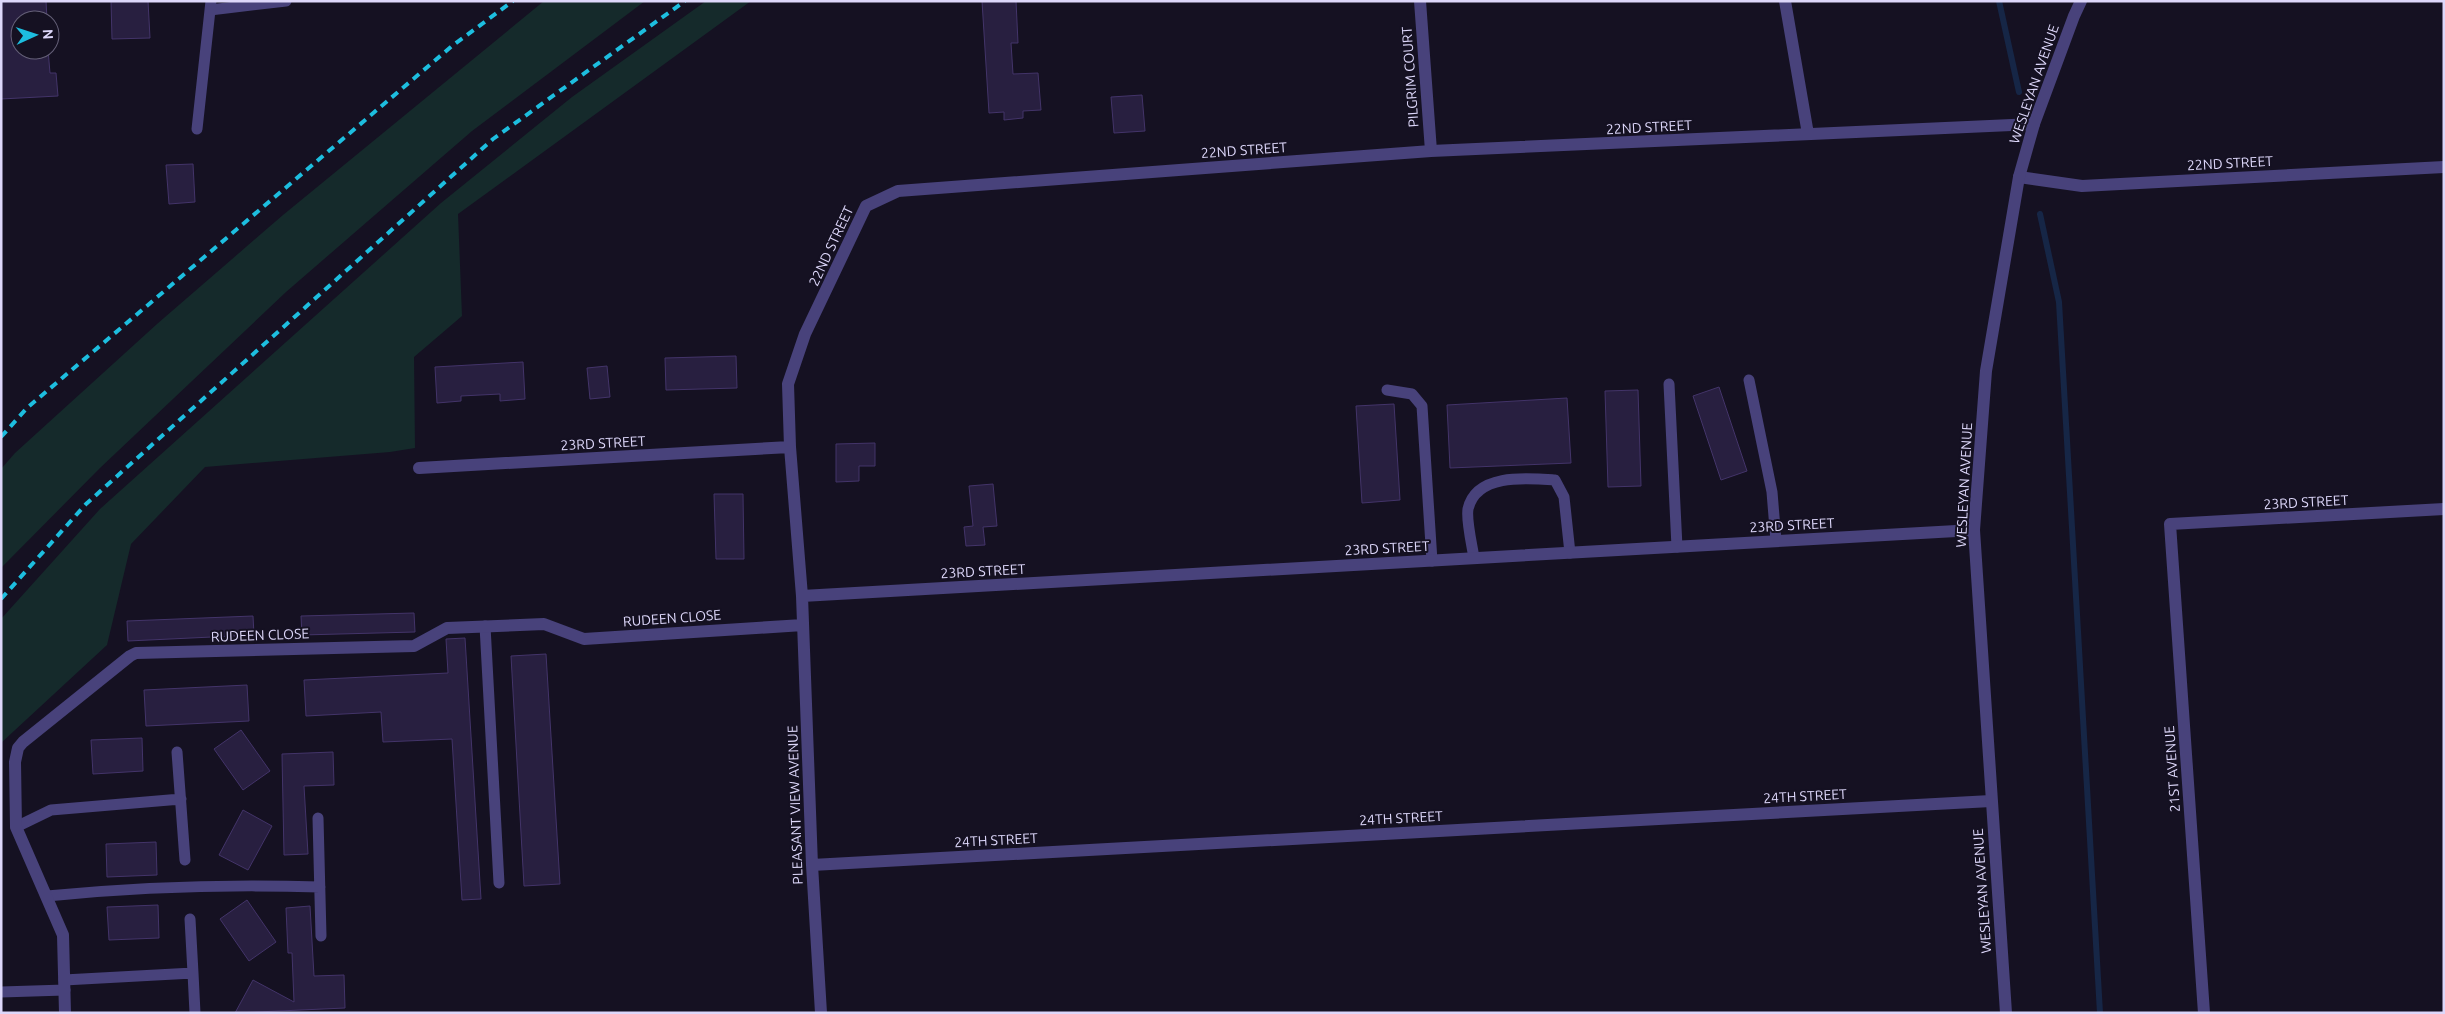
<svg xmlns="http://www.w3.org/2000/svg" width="2445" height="1014" font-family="Ubuntu,sans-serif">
  <rect width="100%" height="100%" fill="#151122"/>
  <path fill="#152a2b" d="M544 1H645L472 131 286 292 100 468 1 568V469L15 453 157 324 283 215Z
    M706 1H751L458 214 462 316 414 357 415 448 390 452 205 467 131 544 107 645 1 743V619L100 509 441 203 572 97Z"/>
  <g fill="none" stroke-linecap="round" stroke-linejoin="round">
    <path stroke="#162646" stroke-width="6" d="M1999 1 2019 92
      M2040 214 2059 302 2100 1013"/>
  </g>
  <path fill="#281f40" stroke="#433469" d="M1 1H46L47 20H20V50H48L50 73H56L58 96 1 99Z
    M111 1H148L150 38 112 39Z
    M982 1H1016L1018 43H1011L1013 74 1038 73 1041 110 1023 111V118L1004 120V112L989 113Z
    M1142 95 1145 131 1114 133 1111 97Z
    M193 164 195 202 169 204 166 165Z
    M736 356 737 388 666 390 665 358Z
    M523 362 525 399 500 401V394L461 396V401L437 403 435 367Z
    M607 366 610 397 590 399 587 368Z
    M1719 387 1747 471 1721 480 1693 396Z
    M1638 390 1641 486 1608 487 1605 391Z
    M1567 398 1571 463 1450 468 1447 405Z
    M1394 404 1400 500 1362 503 1356 406Z
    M875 443V466H859V481L836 482V444Z
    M993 484 997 526 983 527 985 545 966 546 964 527 973 526 969 486Z
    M714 494H743L744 559H716Z
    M414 613 415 632 302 635 301 616Z
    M253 616 254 635 128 641 127 621Z
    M465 638 481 899 462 900 452 739 383 742 381 712 306 716 304 680 448 673 446 639Z
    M546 654 560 884 524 886 511 656Z
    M247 685 249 721 146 726 144 690Z
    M241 730 270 771 243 790 214 749Z
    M142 738 143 771 93 774 91 740Z
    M333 752 334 785 304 786 308 854 284 855 282 754Z
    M243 810 272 826 248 870 219 855Z
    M156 842 157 875 107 877 106 844Z
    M247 900 276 942 249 961 220 919Z
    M158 905 159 938 109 940 107 907Z
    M310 906 314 976 344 975 345 1008 235 1013 253 980 294 1002 292 953H288L286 908Z"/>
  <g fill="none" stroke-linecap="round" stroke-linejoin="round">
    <path stroke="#48427b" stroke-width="11" d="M210 10 286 1
      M197 129 211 1
      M1749 380 1772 492 1776 541
      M1669 384 1677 547
      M1387 390 1412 394 1422 406 1432 561
      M1474 558C1472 545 1466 520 1468 509 1476 473 1527 478 1555 480L1564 497 1570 553
      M485 626 499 883
      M177 752 185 860
      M318 818 321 936
      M16 827 51 810 181 799
      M47 896C138 887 229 884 320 887
      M193 973 195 1013
      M64 980 193 973 190 919
      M1 992 65 990"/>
    <path stroke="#48427b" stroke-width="12" d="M1420 1 1431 151
      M1785 1 1808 134
      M2019 177 2082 186 2444 167
      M419 468 790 447
      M802 596 1974 530
      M812 865 1991 801
      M65 1013 63 935 16 827 15 762 18 748 23 742 130 656 136 653 414 646 447 628 544 624 584 639 803 625
      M821 1013 812 865 802 596 790 447 788 384 805 334 866 206 898 191 1431 151 2034 124
      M2204 1013 2170 524 2444 509"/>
    <path stroke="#48427b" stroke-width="12" d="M2006 1013 1974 530 1986 371 2019 177 2034 124 2074 16 2081 1"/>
    <path stroke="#1dbedf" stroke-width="4" stroke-dasharray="8 6" stroke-linecap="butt" d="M1 437 27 408 452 46 513 1
      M1 599 86 504 493 139 685 1"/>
  </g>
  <g text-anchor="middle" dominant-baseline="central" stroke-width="4" stroke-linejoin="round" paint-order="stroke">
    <g font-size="14" fill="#ddd7fa" stroke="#151122">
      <text transform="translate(1410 77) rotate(-94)">PILGRIM COURT</text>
      <text transform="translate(2034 84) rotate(-71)">WESLEYAN AVENUE</text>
      <text transform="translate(1649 127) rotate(-3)">22ND STREET</text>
      <text transform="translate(1244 150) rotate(-4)">22ND STREET</text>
      <text transform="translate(2230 163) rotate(-3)">22ND STREET</text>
      <text transform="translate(831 246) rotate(-65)">22ND STREET</text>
      <text transform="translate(603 443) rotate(-3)">23RD STREET</text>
      <text transform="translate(1964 485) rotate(-87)">WESLEYAN AVENUE</text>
      <text transform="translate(2306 502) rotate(-3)">23RD STREET</text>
      <text transform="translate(1792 525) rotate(-3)">23RD STREET</text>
      <text transform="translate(1387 548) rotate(-3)">23RD STREET</text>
      <text transform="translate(983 571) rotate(-3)">23RD STREET</text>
      <text transform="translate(672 618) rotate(-4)">RUDEEN CLOSE</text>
      <text transform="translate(260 635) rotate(-2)">RUDEEN CLOSE</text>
      <text transform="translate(2172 769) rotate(-94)">21ST AVENUE</text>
      <text transform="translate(1805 796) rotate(-3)">24TH STREET</text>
      <text transform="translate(795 805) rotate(-92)">PLEASANT VIEW AVENUE</text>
      <text transform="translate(1401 818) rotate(-3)">24TH STREET</text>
      <text transform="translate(996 840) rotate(-3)">24TH STREET</text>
      <text transform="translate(1982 891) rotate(-94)">WESLEYAN AVENUE</text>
    </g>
  </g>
  <rect width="2445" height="1014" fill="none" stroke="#ddd7fa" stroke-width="5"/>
  <g transform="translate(35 35) rotate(87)"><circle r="24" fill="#151122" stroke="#656078"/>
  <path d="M0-4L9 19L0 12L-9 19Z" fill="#1dbedf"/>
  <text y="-8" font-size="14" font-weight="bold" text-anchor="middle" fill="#ddd7fa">N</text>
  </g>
</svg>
